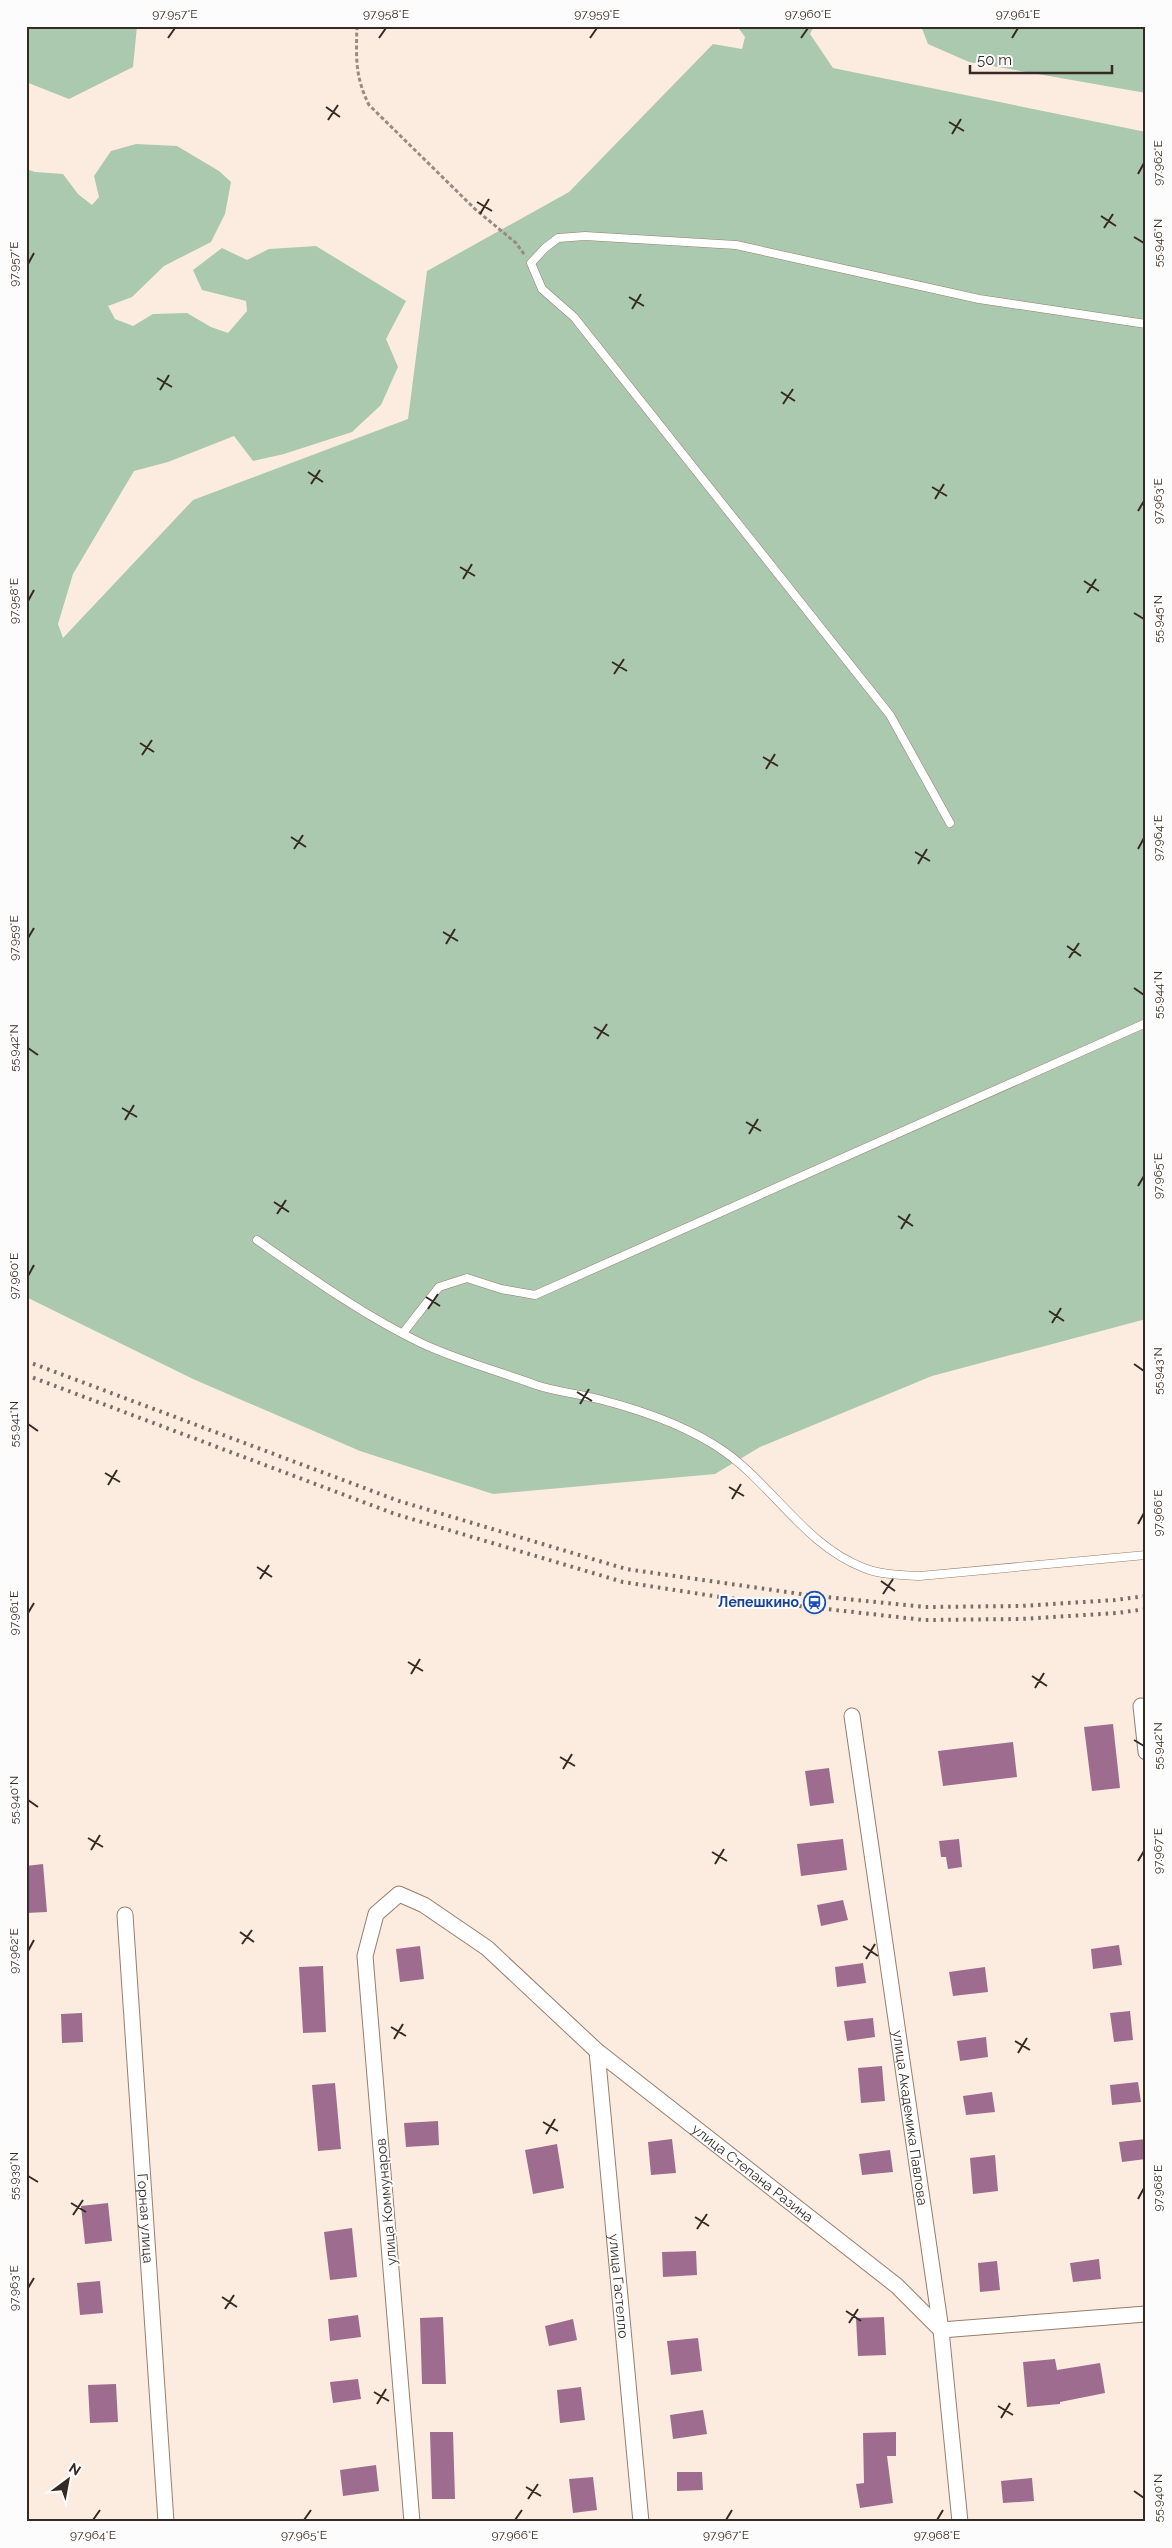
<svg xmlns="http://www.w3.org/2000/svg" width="1172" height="2548" font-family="Raleway,sans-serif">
  <rect width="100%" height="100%" fill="#fcece0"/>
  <path fill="#abc9ae" d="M26 26H137L133 67 69 99 26 82Z
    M737 26H814L810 34 833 68 1146 132V1319L932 1376 760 1447 715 1474 493 1494 360 1451 193 1379 26 1297V169L35 172 63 174 78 194 92 205 99 197 94 176 111 151 136 144 177 146 219 171 231 182 225 214 211 242 164 266 132 297 108 306 115 319 133 326 153 314 187 313 211 327 228 333 247 311 246 301 202 290 193 270 222 248 247 260 269 249 316 246 406 301 386 339 398 367 381 405 352 432 284 454 253 461 234 436 168 462 134 471 73 574 58 624 63 638 193 500 408 419 427 271 569 192 713 44 742 49 745 37Z
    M921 26H1146V93L969 62 928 44Z"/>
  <path fill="#9d6c8f" d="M1113 1724 1120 1788 1092 1791 1084 1727Z
    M1013 1742 1017 1777 943 1786 938 1751Z
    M829 1768 834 1803 810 1806 805 1771Z
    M843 1839 847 1870 801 1876 797 1844Z
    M959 1839 962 1867 948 1869 946 1857H941L939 1841Z
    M43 1864 47 1912 26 1913V1866Z
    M843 1900 848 1920 821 1926 817 1905Z
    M1119 1945 1122 1965 1093 1969 1091 1949Z
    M420 1946 424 1979 400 1982 396 1949Z
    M863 1963 866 1983 837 1987 835 1967Z
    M323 1966 326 2032 303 2033 299 1967Z
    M985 1967 988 1992 953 1996 949 1972Z
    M1130 2011 1133 2040 1114 2042 1110 2013Z
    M82 2013 83 2042 62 2043 61 2014Z
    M873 2018 875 2037 847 2041 844 2021Z
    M986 2037 988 2057 960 2061 957 2041Z
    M882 2066 885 2101 861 2103 858 2068Z
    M1138 2082 1141 2102 1112 2105 1110 2085Z
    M335 2083 341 2149 318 2151 312 2085Z
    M992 2092 995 2112 966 2115 963 2096Z
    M438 2121 439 2145 406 2147 404 2123Z
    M672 2139 676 2173 651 2175 648 2142Z
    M1146 2139V2159L1122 2162 1119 2142Z
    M557 2144 564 2188 533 2194 525 2150Z
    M890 2150 893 2172 862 2175 859 2154Z
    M995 2155 998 2191 973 2194 970 2158Z
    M108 2203 112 2241 85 2244 81 2206Z
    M352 2228 357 2277 330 2280 324 2232Z
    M696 2251 697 2275 663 2277 662 2252Z
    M1099 2259 1101 2279 1073 2282 1070 2263Z
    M997 2261 1000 2290 980 2292 978 2263Z
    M100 2281 103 2313 80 2315 77 2283Z
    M358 2315 361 2337 330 2341 328 2319Z
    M443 2317 446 2384H422L420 2318Z
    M884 2317 886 2355 858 2356 856 2318Z
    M573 2319 577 2340 549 2346 545 2326Z
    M698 2338 702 2371 671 2375 667 2341Z
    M1055 2359 1057 2370 1100 2363 1105 2393 1060 2402V2404L1027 2407 1023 2362Z
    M358 2379 361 2399 333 2403 330 2382Z
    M116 2384 118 2422 90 2423 88 2385Z
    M581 2387 585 2420 560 2423 557 2390Z
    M703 2410 707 2434 673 2439 670 2415Z
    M430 2432H453L455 2499H432Z
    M896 2432V2456H887L893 2503 860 2508 856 2484 864 2483 863 2433Z
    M376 2465 379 2491 343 2496 340 2470Z
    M677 2472H702L703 2490 677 2491Z
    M593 2477 597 2510 573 2513 569 2479Z
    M1032 2478 1034 2501 1003 2503 1001 2481Z"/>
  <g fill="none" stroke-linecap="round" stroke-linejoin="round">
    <defs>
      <path id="service" d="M950 823 890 715 574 317 542 289 531 263 545 248 558 238 585 236 736 245 979 299 1146 324
        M257 1240C310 1277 363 1315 421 1343 457 1360 498 1371 536 1385 557 1392 580 1394 602 1400 644 1411 690 1427 725 1452 774 1487 806 1546 864 1568 881 1575 901 1575 920 1576L1146 1555
        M403 1333 439 1287 467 1278 501 1289 535 1295 1146 1023"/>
      <g id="minor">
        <path d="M1141 1706 1146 1752"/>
        <path id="s1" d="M852 1716 941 2330 960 2522"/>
        <path id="s2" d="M125 1915 166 2522"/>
        <path id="s3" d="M597 2051 641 2522"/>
        <path id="s4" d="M412 2522 365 1956 376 1914 399 1894 424 1905 487 1948 597 2051 897 2286 941 2330 1146 2314"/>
      </g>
    </defs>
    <use href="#service" stroke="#967e6c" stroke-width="9"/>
    <use href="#minor" stroke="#967e6c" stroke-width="17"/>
    <path stroke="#988b82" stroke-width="3" stroke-dasharray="4 2.5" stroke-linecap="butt" d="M357 26C356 57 355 77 369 105L475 209 516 243 524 254"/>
    <use href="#service" stroke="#fff" stroke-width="8"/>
    <use href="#minor" stroke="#fff" stroke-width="15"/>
    <path stroke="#796d65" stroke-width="4" stroke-dasharray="2.5 5" stroke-linecap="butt" d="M26 1361 399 1501 626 1569 815 1596 925 1607 1021 1606 1115 1600 1146 1596
      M26 1375 395 1514 623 1582 720 1597 924 1620 1021 1619 1117 1613 1146 1609"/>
  </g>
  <path fill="none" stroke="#352b24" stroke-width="2" d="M168 38 175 28M379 38 386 28M590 38 597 28M801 38 808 28M1012 38 1018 28M326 107 340 117M328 120 338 105M949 122 964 131M952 134 961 119M1138 174 1144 163M477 202 492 211M480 214 489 199M1101 216 1116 226M1104 228 1113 214M1134 237 1144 243M28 264 34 253M629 297 644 306M632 309 641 294M157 378 172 387M160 390 169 375M781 392 795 401M783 404 793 389M308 472 323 482M311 484 320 470M932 487 947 496M935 499 944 484M1138 511 1144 501M460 567 475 576M463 579 472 564M1084 581 1099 591M1087 593 1096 579M28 601 34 590M1134 613 1144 619M612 662 627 671M614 674 624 659M140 743 154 752M142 755 152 740M763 757 778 766M766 769 775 754M291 837 306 847M294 849 303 835M1138 849 1144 838M915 852 930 861M918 864 927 849M443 932 458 941M28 938 34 928M446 944 455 929M1067 946 1081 956M1069 958 1079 943M1134 988 1144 995M594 1027 609 1036M597 1039 607 1024M28 1048 38 1055M122 1108 137 1117M125 1120 134 1105M746 1122 761 1131M749 1134 758 1119M1138 1186 1144 1176M274 1202 289 1212M277 1214 286 1200M898 1216 913 1226M901 1229 910 1214M28 1276 34 1265M426 1297 440 1306M428 1309 438 1294M1049 1311 1064 1321M1052 1323 1061 1308M1134 1364 1144 1371M577 1392 592 1401M580 1404 589 1389M28 1424 38 1431M105 1473 120 1482M108 1485 117 1470M729 1487 744 1496M732 1499 741 1484M1138 1524 1144 1513M257 1567 272 1577M260 1579 269 1565M881 1581 895 1591M883 1594 893 1579M28 1613 34 1603M408 1662 423 1671M411 1674 420 1659M1032 1676 1047 1686M1035 1688 1044 1673M1134 1740 1144 1746M560 1757 575 1766M563 1769 572 1754M28 1800 38 1807M88 1838 103 1847M91 1850 100 1835M712 1852 727 1861M1138 1861 1144 1851M715 1864 724 1849M240 1932 254 1942M242 1944 252 1930M863 1946 878 1956M28 1951 34 1940M866 1959 875 1944M391 2027 406 2036M394 2039 403 2024M1015 2041 1030 2050M1018 2053 1027 2038M543 2122 558 2131M546 2134 555 2119M28 2176 38 2182M1138 2199 1144 2188M71 2203 86 2212M73 2215 83 2200M695 2217 709 2226M697 2229 707 2214M28 2288 34 2278M222 2297 237 2307M225 2309 234 2295M846 2311 861 2321M849 2323 858 2309M374 2392 389 2401M377 2404 386 2389M998 2406 1013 2415M1001 2418 1010 2403M526 2487 541 2496M1134 2491 1144 2498M528 2499 538 2484M93 2520 100 2510M304 2520 311 2510M515 2520 522 2510M726 2520 732 2510M937 2520 943 2510"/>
  <defs>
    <symbol id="station-ring" viewBox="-11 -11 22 22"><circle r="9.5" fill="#fcfcfc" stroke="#1a4fb4" stroke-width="1.5"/><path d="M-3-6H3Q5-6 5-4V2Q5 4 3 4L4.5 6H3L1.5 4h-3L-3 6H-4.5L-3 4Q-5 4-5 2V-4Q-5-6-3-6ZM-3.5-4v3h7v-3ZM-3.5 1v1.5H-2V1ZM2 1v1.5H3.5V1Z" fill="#1a4fb4"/></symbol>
  </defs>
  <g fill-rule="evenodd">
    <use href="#station-ring" x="802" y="1590" width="25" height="25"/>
  </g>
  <g text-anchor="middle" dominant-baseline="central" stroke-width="4" stroke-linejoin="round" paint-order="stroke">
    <g font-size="14" font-weight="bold" fill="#164399" stroke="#fcfcfc" text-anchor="end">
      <text x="799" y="1602">Лепешкино</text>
    </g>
    <g font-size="14" fill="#352b24" stroke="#fcfcfc">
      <text stroke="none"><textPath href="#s1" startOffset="406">улица Академика Павлова</textPath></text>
      <text stroke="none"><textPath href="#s4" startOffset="1094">улица Степана Разина</textPath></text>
      <text transform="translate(386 2202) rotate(-95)">улица Коммунаров</text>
      <text stroke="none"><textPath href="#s2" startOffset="304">Горная улица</textPath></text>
      <text stroke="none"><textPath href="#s3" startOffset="236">улица Гастелло</textPath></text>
    </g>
  </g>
  <rect width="1172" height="2548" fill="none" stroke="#fcfcfc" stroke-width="55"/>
  <g transform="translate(68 2480) rotate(32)" stroke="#fcfcfc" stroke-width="4" paint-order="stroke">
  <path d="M0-4L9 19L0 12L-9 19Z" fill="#352b24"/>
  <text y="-8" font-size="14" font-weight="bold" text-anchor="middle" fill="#352b24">N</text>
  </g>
  <path d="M970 65v8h142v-8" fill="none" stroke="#352b24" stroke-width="2.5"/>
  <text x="977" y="65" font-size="15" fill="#352b24" stroke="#fcfcfc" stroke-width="4" paint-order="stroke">50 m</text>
  <rect x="28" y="28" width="1116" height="2492" fill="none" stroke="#352b24" stroke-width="2"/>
  <g font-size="12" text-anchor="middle" fill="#352b24">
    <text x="175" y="18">97.957°E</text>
    <text x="386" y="18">97.958°E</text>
    <text x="597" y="18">97.959°E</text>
    <text x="808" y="18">97.960°E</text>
    <text x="1018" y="18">97.961°E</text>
    <text transform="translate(1158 163) rotate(-90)" y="4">97.962°E</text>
    <text transform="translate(1158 243) rotate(-90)" y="4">55.946°N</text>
    <text transform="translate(14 264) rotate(-90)" y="4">97.957°E</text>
    <text transform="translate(1158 501) rotate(-90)" y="4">97.963°E</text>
    <text transform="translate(14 601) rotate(-90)" y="4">97.958°E</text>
    <text transform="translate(1158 619) rotate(-90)" y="4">55.945°N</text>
    <text transform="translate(1158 838) rotate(-90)" y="4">97.964°E</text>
    <text transform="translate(14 938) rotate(-90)" y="4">97.959°E</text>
    <text transform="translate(1158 995) rotate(-90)" y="4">55.944°N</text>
    <text transform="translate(14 1048) rotate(-90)" y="4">55.942°N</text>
    <text transform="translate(1158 1176) rotate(-90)" y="4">97.965°E</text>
    <text transform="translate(14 1276) rotate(-90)" y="4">97.960°E</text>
    <text transform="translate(1158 1371) rotate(-90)" y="4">55.943°N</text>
    <text transform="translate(14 1424) rotate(-90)" y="4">55.941°N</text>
    <text transform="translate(1158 1513) rotate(-90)" y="4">97.966°E</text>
    <text transform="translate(14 1613) rotate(-90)" y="4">97.961°E</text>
    <text transform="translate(1158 1746) rotate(-90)" y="4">55.942°N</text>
    <text transform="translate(14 1800) rotate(-90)" y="4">55.940°N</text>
    <text transform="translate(1158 1851) rotate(-90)" y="4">97.967°E</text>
    <text transform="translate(14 1951) rotate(-90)" y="4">97.962°E</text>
    <text transform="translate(14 2176) rotate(-90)" y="4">55.939°N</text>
    <text transform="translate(1158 2188) rotate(-90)" y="4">97.968°E</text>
    <text transform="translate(14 2288) rotate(-90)" y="4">97.963°E</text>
    <text transform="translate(1158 2498) rotate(-90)" y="4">55.940°N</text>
    <text x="93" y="2539">97.964°E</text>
    <text x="304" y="2539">97.965°E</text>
    <text x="515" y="2539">97.966°E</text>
    <text x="726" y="2539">97.967°E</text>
    <text x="937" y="2539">97.968°E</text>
  </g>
</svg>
